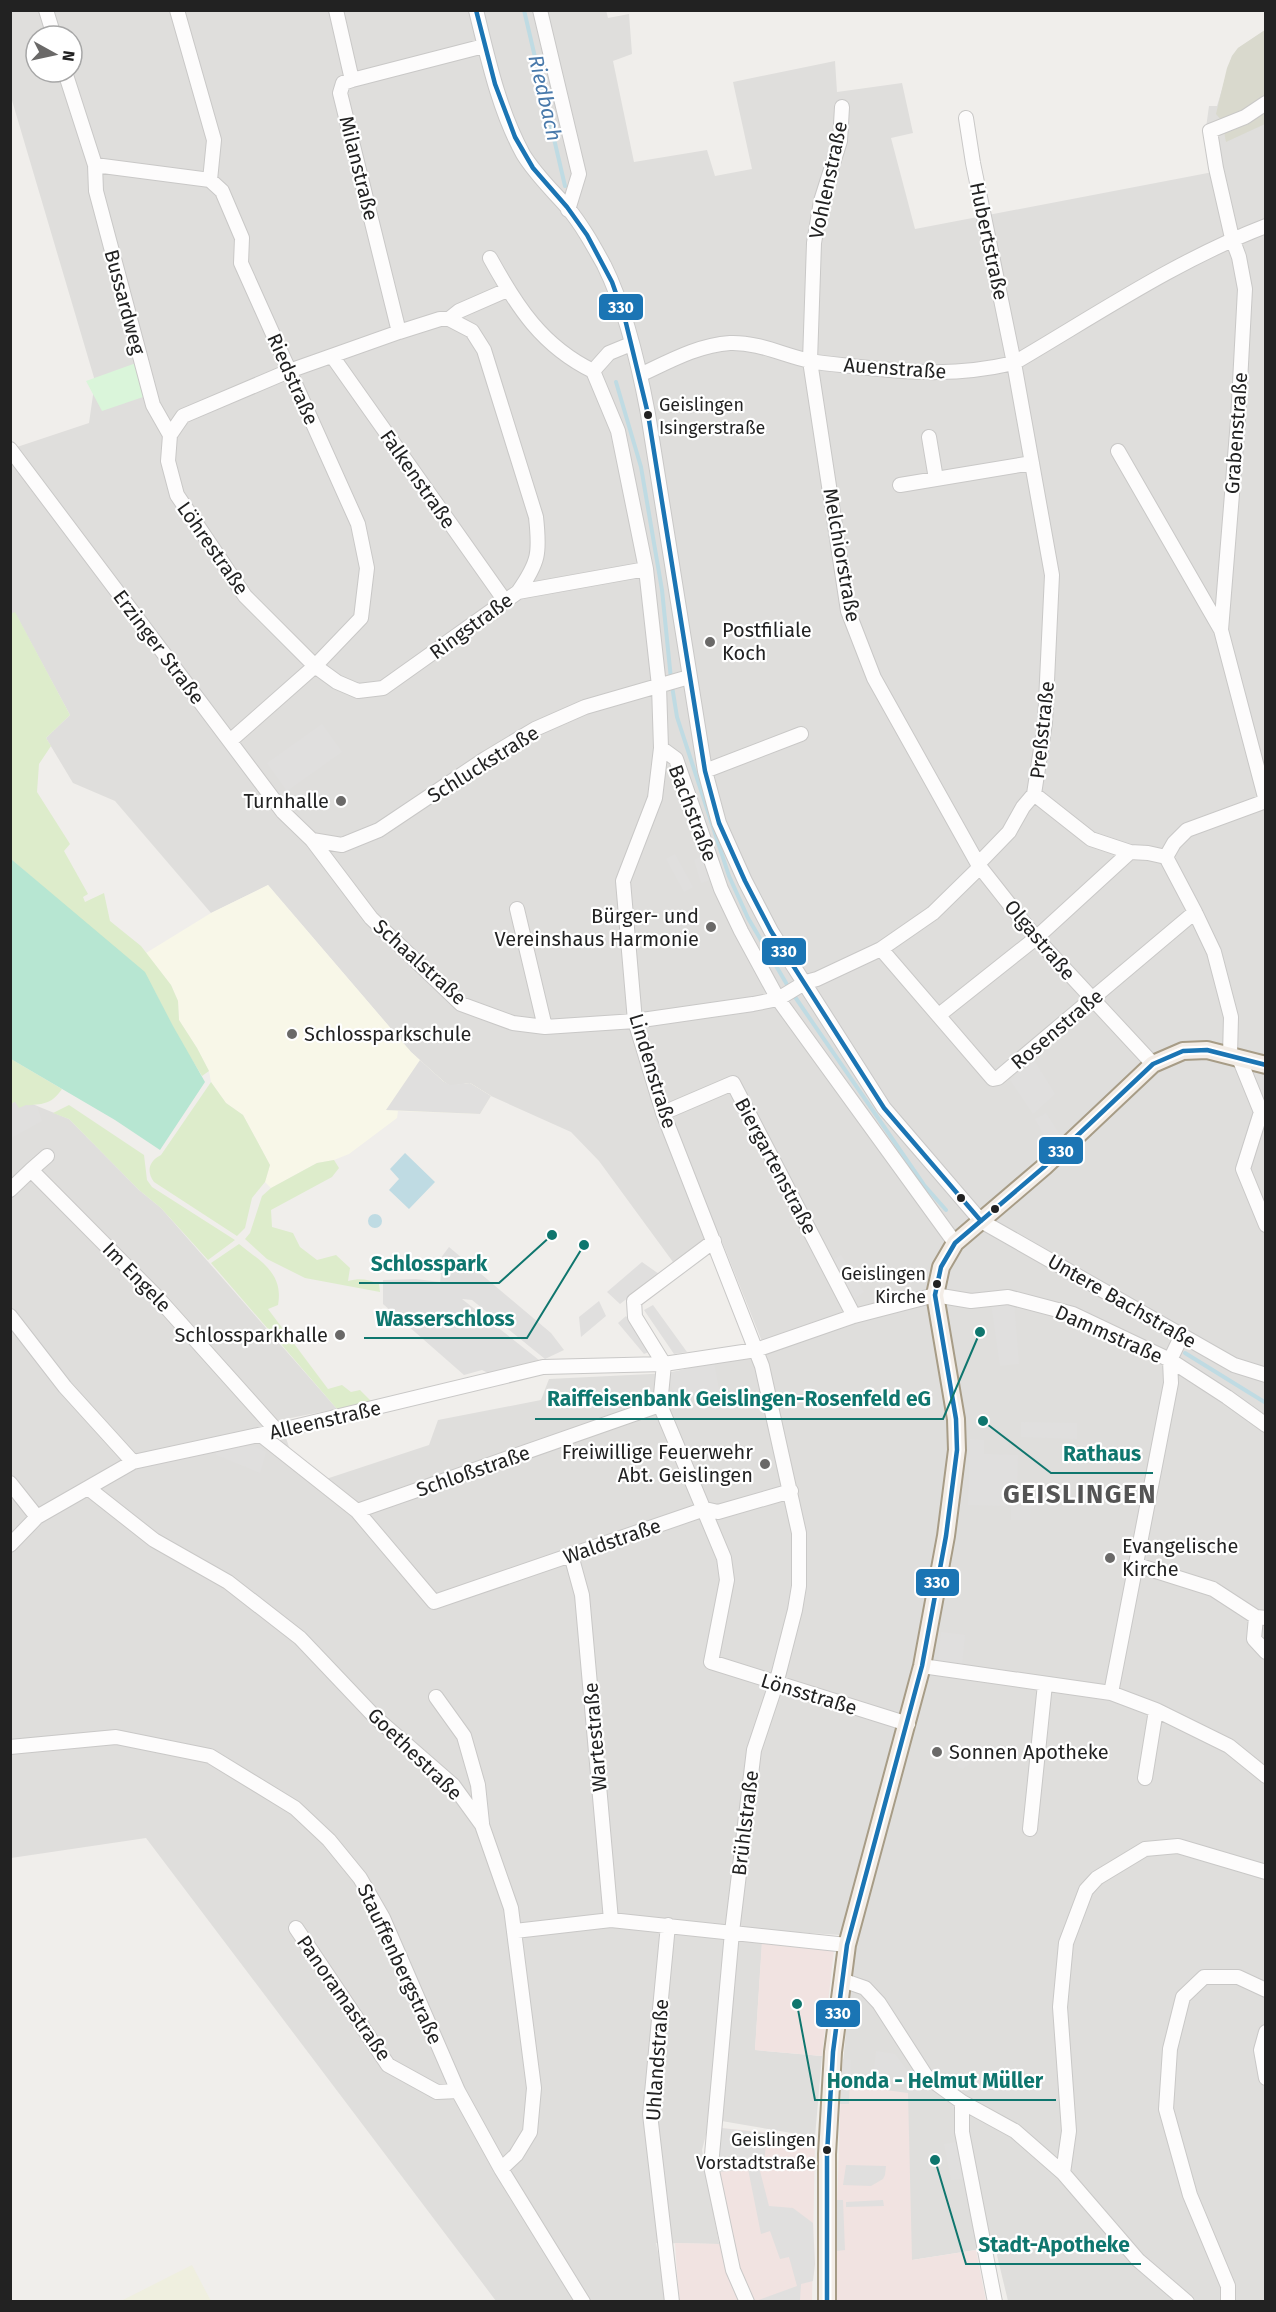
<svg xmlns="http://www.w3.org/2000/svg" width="1276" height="2312" font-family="'Fira Sans',sans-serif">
  <rect width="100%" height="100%" fill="#f0eeeb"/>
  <path fill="#dfdedc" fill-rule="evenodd" d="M606 10 608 18 629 14 632 54 613 61 634 162 707 150 715 176 752 169 733 82 835 61 837 92 902 83 913 133 891 138 915 229 1213 172 1205 135 1209 106H1217L1232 56 1238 48 1265 30V2301H1008L995 2247 912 2260 841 2084 855 1936 763 1930 755 2050 822 2056 815 2137 710 2119 702 2150 719 2244 656 2243 668 2301H496L146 1838 11 1858V1104L20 1099 69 1119 139 1190 161 1208 337 1409 280 1420 290 1450 326 1479 429 1445 438 1420 541 1400 549 1379 671 1373 765 1349 719 1234 673 1262 599 1161 571 1132 491 1096 470 1083 450 1086 443 1081 411 1052 268 885 211 913 115 801 73 783 46 738 70 715 15 613 11 614V449L89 423 95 381 11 97V11ZM36 36H72V72H36Z"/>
  <path fill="#f1e3e1" d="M762 1940 834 1950 822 2056 755 2050Z
    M841 2084 908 2093 912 2260 976 2250 986 2301 834 2302Z
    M721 2128 815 2137 812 2301H679L675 2243 719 2244 734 2240 719 2172Z"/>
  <path fill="#f8f7e8" d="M268 885 411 1052 443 1081 450 1086 470 1083 491 1096 480 1114 398 1111 397 1118 349 1154 334 1160 317 1163 271 1188 265 1182 270 1165 243 1115 226 1103 211 1082 209 1071 197 1048 179 1020 178 1001 171 985 146 953 211 913Z"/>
  <path fill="#d9d9cd" d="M1265 30V124L1226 142 1222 121 1216 114 1227 68 1232 56 1238 48Z"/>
  <path fill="#efefdf" d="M192 2265 211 2301H121Z"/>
  <path fill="#ddeccb" d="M15 612 70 715 46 738 51 746 39 764 37 792 70 844 64 851 88 894 83 897 85 902 104 893 110 921 141 946 171 985 178 1001 179 1020 197 1048 209 1071 202 1076C192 1060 182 1044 173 1027 155 994 149 970 115 949L11 859 10 614Z
    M11 1059 62 1089C47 1111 36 1100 19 1109L15 1102 11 1104Z
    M211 1082 226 1103 243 1115 270 1165 265 1182 252 1198 245 1228 237 1236 154 1182C146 1171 149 1161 161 1155Z
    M69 1105 144 1155 147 1180 152 1187 235 1240 208 1260 161 1208 139 1190 69 1119 53 1113Z
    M334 1160 339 1168 332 1177 271 1210 272 1227 293 1233 300 1247 317 1260 336 1255 350 1268 348 1281C360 1278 368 1279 379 1284L380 1292 305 1278 267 1259 245 1239 250 1233 262 1196 271 1188 317 1163Z
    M239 1244C260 1261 284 1273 278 1305L268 1309 328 1389 342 1385 351 1392 360 1390 371 1401 337 1409 211 1263Z"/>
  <path fill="#daf5da" d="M136 363 146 396 102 411 86 381Z"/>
  <path fill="#b7e6d2" d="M11 859 145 972 173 1026 205 1082 160 1150 115 1120 11 1059Z"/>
  <path fill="#e0dfde" d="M322 724 342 752 287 791 267 763Z
    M675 854 693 887 684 892 666 859Z
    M704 855 714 879 701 883 694 860Z
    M420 1060 443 1081 450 1085 470 1083 491 1096 480 1114 386 1110Z
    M1034 1060 1055 1094 1033 1114 1010 1080Z
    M15 1102 19 1108 26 1105 37 1106 42 1121 11 1138V1104Z
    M1046 1113 1062 1138 1051 1148 1035 1119Z
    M449 1247 551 1333 564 1350 545 1359 472 1300 462 1299 539 1360 488 1373 482 1370 464 1375 383 1304V1280L416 1279 440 1282 441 1275 437 1263Z
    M841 1255 864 1292 854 1299 833 1260Z
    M642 1262 659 1274 620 1304 607 1292Z
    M599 1301 606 1316 581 1337 579 1317Z
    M1014 1301 1019 1364 1000 1366 991 1303Z
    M653 1305 687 1352 674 1354 644 1310Z
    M626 1316 653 1350 644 1354 618 1323Z
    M714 1363 720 1394 677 1403 667 1373Z
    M1021 1422 1077 1423V1439L1021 1437Z
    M970 1439 984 1440V1454L1018 1455 1017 1486 1031 1487 1030 1520H1011V1506L968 1505Z
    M255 1446 266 1452 260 1473 216 1455V1449Z
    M941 1632 965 1635 962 1665 938 1662Z
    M961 1743 972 1745V1762L963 1769 957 1766 962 1756Z
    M876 2051 895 2054 916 2082 873 2078Z
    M843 2059 851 2060 849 2104H840Z
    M721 2128 767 2133 764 2164 759 2167 769 2206 793 2208 813 2223 815 2264 813 2281 801 2284 800 2301H756L797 2286 789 2257 780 2259 770 2231 761 2234 748 2169 719 2172 717 2166Z
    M957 2142 964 2179 951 2180 944 2144Z
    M846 2165 886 2166 885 2175 883 2179 871 2186 843 2185Z
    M834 2200H843L845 2250 837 2251Z
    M883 2200 884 2206 846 2207V2202Z"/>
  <path fill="#bfdbe3" d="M405 1153 435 1182 409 1209 389 1190 399 1179 390 1169Z
    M368 1221a7 7 0 1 1 14 0a7 7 0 1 1-14 0Z"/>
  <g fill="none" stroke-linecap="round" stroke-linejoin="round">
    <path stroke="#bfdbe3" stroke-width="4" d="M524 10 565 186
      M616 382 641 467 662 590 671 679
      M672 686 677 717 729 876 748 918 789 988
      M793 994 924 1185 946 1210
      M1185 1353 1266 1403"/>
    <defs>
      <path id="minor" d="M46 10 54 36
        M177 10 214 140 210 180
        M336 10 352 80 343 83 340 93 399 332
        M476 10C488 59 499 110 523 154 535 174 552 190 567 207 582 225 593 245 604 265 626 309 639 366 648 414L705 771 719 823 745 881 771 931 884 1108 981 1221 1234 1365 1266 1375
        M540 10 579 174 568 210
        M65 72 95 165 210 180 222 191 242 238 241 263 358 524 367 568 361 618 315 666 230 741
        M352 80 484 46
        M1266 103 1245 117 1210 131 1216 168 1232 238 1239 257 1245 289 1238 420 1221 630 1266 801
        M842 107 840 141 821 201 814 243 810 361 848 611 874 678 978 864
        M95 165 96 191 153 405 170 435
        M490 258C517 307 542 346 593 371
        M449 319 472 331 484 350 536 517C540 553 539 562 518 592L383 688 358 691 337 682 315 666 245 596 177 495 168 461 170 435 183 416 289 371 399 332 440 319H449L459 311 507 290
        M631 344 609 353 593 371 618 431 646 569 659 686 661 748 655 798 623 881 635 1021 663 1113 762 1366 799 1533V1586L795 1610 776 1684 754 1750 732 1932 711 2166 733 2270 747 2302
        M332 356 505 601
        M640 375C668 362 698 345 730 343 758 342 783 355 810 361 826 364 843 365 860 367 915 373 958 376 1014 363 1096 315 1177 260 1266 226
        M929 437 936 479
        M10 449 283 812 312 840 371 918 461 1004 513 1023 545 1027 635 1021 753 1004 778 999 806 982 817 979 881 949 933 913 980 867 978 864 1009 832 1023 807 1034 794 1045 723 1052 575 1014 363 973 163 966 118
        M1118 451 1221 630
        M900 485 1032 463
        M518 592 646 569
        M661 748 676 759 721 889 741 931 778 999 955 1243
        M705 771 801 734
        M1034 794 1091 839 1130 852 1148 853 1166 857 1195 912 1214 952 1231 1017 1230 1055
        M312 840 342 845 379 830 485 759 535 729 585 707 689 677
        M1166 857 1174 843 1187 830 1266 801
        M980 867 1036 938 1153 1064
        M517 909 545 1027
        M881 949 993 1079 998 1078 1195 912
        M939 1015 1036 938 1130 852
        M1239 1058 1261 1112
        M1261 1112 1243 1169 1266 1225
        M663 1113 733 1083 854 1316
        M47 1156 31 1170 157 1297 277 1431
        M10 1190 31 1170
        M10 1316 65 1387 133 1462
        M664 1364 660 1405 724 1558 727 1580 711 1662 908 1724
        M664 1364 635 1317 634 1301 714 1241
        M261 1435 357 1511 434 1602 705 1509 718 1512 791 1491
        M10 1483 37 1517
        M88 1488 154 1540 228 1582 300 1638 375 1717 453 1785 482 1825 511 1908 534 2088 530 2132 516 2155 501 2169
        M357 1511 660 1405
        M10 1545 37 1517 133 1462 277 1431 543 1367 664 1364 756 1350 854 1316 935 1295 971 1301 1008 1297 1073 1314 1170 1360 1227 1397 1266 1425
        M571 1555 582 1595 611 1920
        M1137 1565 1213 1589 1256 1617 1266 1618
        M1256 1617 1254 1639 1266 1652
        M922 1666 1111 1693 1156 1710 1229 1746 1266 1776
        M1111 1693 1171 1383 1170 1360 1182 1335
        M436 1697 464 1736 478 1785 482 1823
        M10 1747 116 1737 210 1756 295 1808 329 1840 360 1878 383 1918 458 2091 501 2169 583 2302
        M1145 1778 1156 1710
        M1030 1829 1045 1684
        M668 1925 650 2114 672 2302
        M296 1928 388 2065 437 2092 458 2091
        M515 1931 611 1920 847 1945
        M842 1980 865 1988 879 2003 926 2076 962 2102 1015 2131 1063 2173 1138 2260 1187 2302
        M1266 2032 1261 2050 1266 2078
        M962 2102V2132L995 2302
        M1063 2173 1069 2131 1060 2007 1066 1943 1086 1890 1097 1878 1145 1849 1178 1846 1266 1872
        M1228 2302V2286L1190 2195 1166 2109 1170 2049 1183 1997 1204 1977H1238L1266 1990"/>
      <path id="major" d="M827 2302V2154L833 2052 847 1945 922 1666 946 1536 957 1450 956 1419 935 1295 941 1267 955 1243 1044 1167 1153 1064 1183 1051 1207 1050 1266 1065"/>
    </defs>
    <use href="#minor" stroke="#c9c8c7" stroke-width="16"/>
    <use href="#major" stroke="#a79c86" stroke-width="20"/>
    <use href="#minor" stroke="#fdfcfc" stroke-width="14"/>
    <use href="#major" stroke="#f3ede7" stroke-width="16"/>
    <defs>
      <path id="bus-1" d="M476 10 495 84 515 137 533 168 567 207 587 235 612 282 625 319 648 414 705 771 719 823 745 881 771 931 884 1108 981 1221
        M827 2302V2154L833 2052 847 1945 922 1666 946 1536 957 1450 956 1419 935 1295 941 1267 955 1243 1044 1167 1153 1064 1183 1051 1207 1050 1266 1065"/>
    </defs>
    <use href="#bus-1" stroke="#fff" stroke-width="9"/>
    <use href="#bus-1" stroke="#1b75b4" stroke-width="4.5"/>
  </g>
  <g fill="#222" stroke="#fff" stroke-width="2">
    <circle cx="648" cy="415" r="5"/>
    <circle cx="961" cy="1198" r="5"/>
    <circle cx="995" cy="1209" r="5"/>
    <circle cx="937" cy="1284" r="5"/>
    <circle cx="827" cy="2150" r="5"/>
  </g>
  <g fill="#6a6968" stroke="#fff" stroke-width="2">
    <circle cx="710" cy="642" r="6"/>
    <circle cx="341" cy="801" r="6"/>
    <circle cx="711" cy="927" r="6"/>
    <circle cx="292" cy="1034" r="6"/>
    <circle cx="340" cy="1335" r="6"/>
    <circle cx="765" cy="1464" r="6"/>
    <circle cx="1110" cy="1558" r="6"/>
    <circle cx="937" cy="1752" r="6"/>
  </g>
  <g text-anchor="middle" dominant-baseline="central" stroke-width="4.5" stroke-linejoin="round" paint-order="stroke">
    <g font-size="18" fill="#222" stroke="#fff" text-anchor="end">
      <text x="659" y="405" text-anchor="start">Geislingen<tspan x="659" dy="23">Isingerstraße</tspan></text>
      <text x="926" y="1274">Geislingen<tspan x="926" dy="23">Kirche</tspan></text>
      <text x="816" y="2140">Geislingen<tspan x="816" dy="23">Vorstadtstraße</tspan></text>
    </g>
    <g font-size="20" fill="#222" stroke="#fff">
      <text transform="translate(359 168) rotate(76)">Milanstraße</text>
      <text transform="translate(828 180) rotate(-78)">Vohlenstraße</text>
      <text transform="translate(989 241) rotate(78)">Hubertstraße</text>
      <text transform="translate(125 302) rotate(75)">Bussardweg</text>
      <text transform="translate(895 368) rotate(4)">Auenstraße</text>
      <text transform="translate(293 379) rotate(66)">Riedstraße</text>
      <text transform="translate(1236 433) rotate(-86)">Grabenstraße</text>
      <text transform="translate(418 479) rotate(55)">Falkenstraße</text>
      <text transform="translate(213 548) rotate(55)">Löhrestraße</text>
      <text transform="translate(842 555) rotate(80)">Melchiorstraße</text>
      <text transform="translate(471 626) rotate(-36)">Ringstraße</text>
      <text transform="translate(159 647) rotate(53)">Erzinger Straße</text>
      <text transform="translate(1042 730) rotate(-84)">Preßstraße</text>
      <text transform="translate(483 764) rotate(-32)">Schluckstraße</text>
      <text transform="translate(693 813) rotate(69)">Bachstraße</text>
      <text transform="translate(1040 940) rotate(50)">Olgastraße</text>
      <text transform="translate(420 962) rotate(42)">Schaalstraße</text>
      <text transform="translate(1057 1029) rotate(-40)">Rosenstraße</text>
      <text transform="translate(653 1071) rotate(73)">Lindenstraße</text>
      <text transform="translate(776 1166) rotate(62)">Biergartenstraße</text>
      <text transform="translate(137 1277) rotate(46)">Im Engele</text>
      <text transform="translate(1122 1301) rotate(30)">Untere Bachstraße</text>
      <text transform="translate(1109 1334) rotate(24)">Dammstraße</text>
      <text transform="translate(325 1420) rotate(-13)">Alleenstraße</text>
      <text transform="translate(473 1471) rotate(-19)">Schloßstraße</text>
      <text transform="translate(612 1541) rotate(-19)">Waldstraße</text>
      <text transform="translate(809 1694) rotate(17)">Lönsstraße</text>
      <text transform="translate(595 1737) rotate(-95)">Wartestraße</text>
      <text transform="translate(415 1754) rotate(44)">Goethestraße</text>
      <text transform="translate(745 1823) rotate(-83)">Brühlstraße</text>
      <text transform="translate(400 1964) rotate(65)">Stauffenbergstraße</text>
      <text transform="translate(344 1998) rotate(55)">Panoramastraße</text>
      <text transform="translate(657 2060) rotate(-86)">Uhlandstraße</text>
    </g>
    <g font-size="20" fill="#222" stroke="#fff" text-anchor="start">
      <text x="722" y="630">Postfiliale<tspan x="722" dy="23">Koch</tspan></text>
      <text x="329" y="801" text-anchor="end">Turnhalle</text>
      <text x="699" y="916" text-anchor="end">Bürger- und<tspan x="699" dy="23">Vereinshaus Harmonie</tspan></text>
      <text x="304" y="1034">Schlossparkschule</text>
      <text x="328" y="1335" text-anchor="end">Schlossparkhalle</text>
      <text x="753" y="1452" text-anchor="end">Freiwillige Feuerwehr<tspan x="753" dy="23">Abt. Geislingen</tspan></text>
      <text x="1122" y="1546">Evangelische<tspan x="1122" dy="23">Kirche</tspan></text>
      <text x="949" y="1752">Sonnen Apotheke</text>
    </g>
    <g font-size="21" font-style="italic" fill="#4a7aab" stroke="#fff">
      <text transform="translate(545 98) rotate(77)">Riedbach</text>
    </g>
    <g font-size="26" font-weight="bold" letter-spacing="1.5" fill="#555" stroke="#fff">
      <text x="1080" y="1494">GEISLINGEN</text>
    </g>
  </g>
  <path fill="none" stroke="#0f766e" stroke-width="2" d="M552 1235L499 1283H359M584 1245L527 1338H364M980 1332L943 1419H535M983 1421L1051 1473H1153M797 2004L815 2100H1056M935 2160L966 2264H1141"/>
  <g fill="#0f766e" stroke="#fff" stroke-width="2">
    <circle cx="552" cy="1235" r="6"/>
    <circle cx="584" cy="1245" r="6"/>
    <circle cx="980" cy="1332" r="6"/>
    <circle cx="983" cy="1421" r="6"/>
    <circle cx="797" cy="2004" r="6"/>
    <circle cx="935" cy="2160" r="6"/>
  </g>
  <g font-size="21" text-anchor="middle" font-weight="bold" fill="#0f766e" stroke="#fff" stroke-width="4.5" stroke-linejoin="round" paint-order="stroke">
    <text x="429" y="1271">Schlosspark</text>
    <text x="445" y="1326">Wasserschloss</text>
    <text x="739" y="1406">Raiffeisenbank Geislingen-Rosenfeld eG</text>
    <text x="1102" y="1461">Rathaus</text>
    <text x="935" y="2088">Honda - Helmut Müller</text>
    <text x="1054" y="2252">Stadt-Apotheke</text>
  </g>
  <g stroke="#fff" stroke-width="2">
    <rect x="598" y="293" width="46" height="28" rx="6" fill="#1b75b4"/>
    <rect x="761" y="937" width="46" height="29" rx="6" fill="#1b75b4"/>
    <rect x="1038" y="1136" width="46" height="29" rx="6" fill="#1b75b4"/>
    <rect x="915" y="1568" width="45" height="29" rx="6" fill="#1b75b4"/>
    <rect x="815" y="1999" width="46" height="29" rx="6" fill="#1b75b4"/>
  </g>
  <g font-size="16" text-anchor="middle" font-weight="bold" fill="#fff">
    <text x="621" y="313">330</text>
    <text x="784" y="957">330</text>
    <text x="1061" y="1157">330</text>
    <text x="937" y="1588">330</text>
    <text x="838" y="2019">330</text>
  </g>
  <rect width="1276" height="2312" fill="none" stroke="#222222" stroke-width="24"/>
  <g transform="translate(54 54) rotate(98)"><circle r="28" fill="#ffffff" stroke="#a7a7a7" stroke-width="1.5"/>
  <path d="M0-4.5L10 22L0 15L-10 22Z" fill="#6a6968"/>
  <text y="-9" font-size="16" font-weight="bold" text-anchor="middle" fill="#222222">N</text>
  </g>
</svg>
